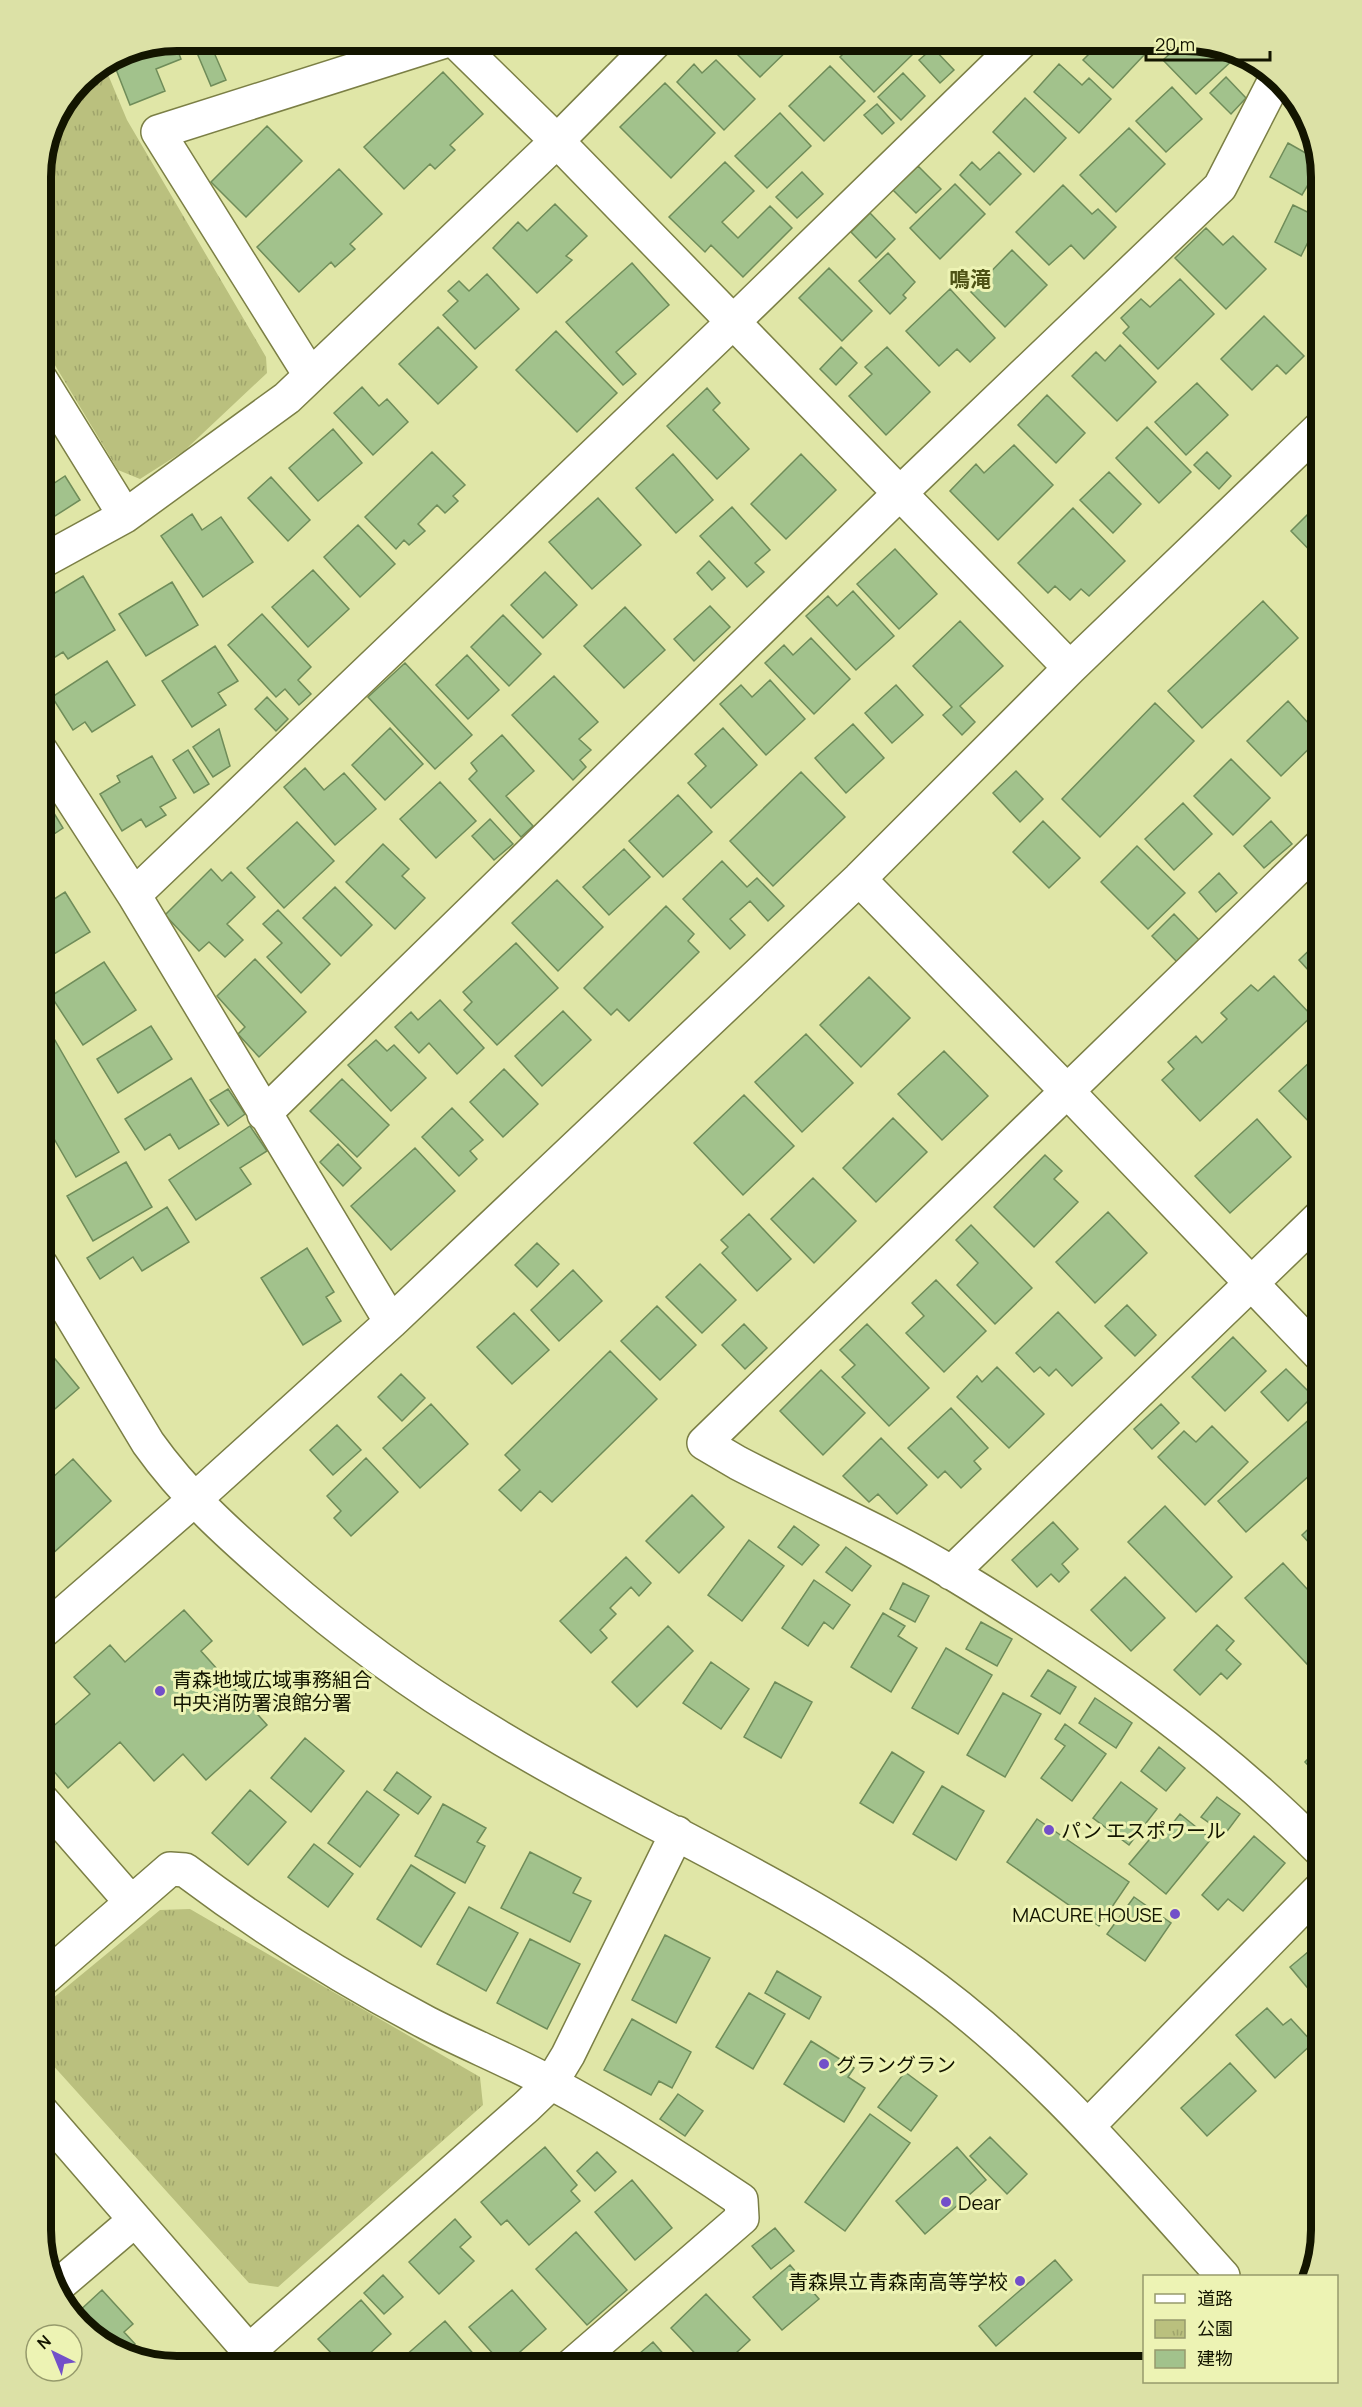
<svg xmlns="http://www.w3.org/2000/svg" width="1362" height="2407" font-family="Manrope,'Noto Sans JP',sans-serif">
  <defs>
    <pattern id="park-tufts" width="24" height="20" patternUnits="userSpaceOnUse" patternTransform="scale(1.5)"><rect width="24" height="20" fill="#bac07e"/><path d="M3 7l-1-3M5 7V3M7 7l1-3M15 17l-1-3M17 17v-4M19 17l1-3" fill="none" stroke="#9fa46b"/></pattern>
  </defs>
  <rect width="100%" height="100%" fill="#e0e6a7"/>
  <path fill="url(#park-tufts)" d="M104 65 127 120 266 357 267 373 184 451 140 479 118 470 41 342V168L51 124 81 80Z
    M190 1909 480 2077 483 2105 278 2287 249 2283 41 2052V2008L160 1910Z"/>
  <path fill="#a2c28c" stroke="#6f8c59" stroke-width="1.5" d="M174 41 181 59 156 69 165 91 130 105 112 59 125 51Z
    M192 41H209L226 80 211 86Z
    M724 41H797L760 77Z
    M856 41H901L913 54 874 92 840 57Z
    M1079 41H1129L1144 55 1113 88 1083 60 1091 52Z
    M1184 41H1194L1237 56 1196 94 1163 60Z
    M933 48 954 70 940 83 919 60Z
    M716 60 755 99 724 130 677 82 694 64 702 73Z
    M1059 64 1082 85 1089 78 1111 99 1079 133 1034 92Z
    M830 66 865 101 824 141 789 106Z
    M443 72 483 114 450 145 455 150 435 169 430 164 404 189 364 147Z
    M903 73 925 96 901 120 878 97Z
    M1226 77 1246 98 1231 114 1210 93Z
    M665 83 715 133 671 178 620 127Z
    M1172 87 1202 119 1166 152 1136 121Z
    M1025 98 1066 138 1034 172 993 132Z
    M877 104 894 123 882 134 864 115Z
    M780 113 811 146 767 188 735 156Z
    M267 126 302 161 246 217 211 182Z
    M1129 128 1165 164 1116 212 1080 175Z
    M1288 143 1318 160 1319 166 1302 195 1270 177Z
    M999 152 1021 174 990 205 960 175 972 162 980 170Z
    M725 162 754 191 722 222 738 238 770 206 792 228 743 277 711 245 705 252 669 217Z
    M918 166 941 189 916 213 893 190Z
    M339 169 382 214 350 244 355 249 335 267 331 262 299 292 257 247Z
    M802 172 823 194 797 218 776 197Z
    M955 184 985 214 940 259 910 228Z
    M1063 185 1092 214 1098 209 1116 227 1084 259 1071 245 1049 265 1016 232Z
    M555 204 587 236 566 256 572 260 537 293 493 248 518 222 527 231Z
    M1293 205 1320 218 1301 256 1275 242Z
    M870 213 895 239 876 258 851 232Z
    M1206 228 1223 245 1233 236 1266 269 1226 309 1175 258Z
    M1012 250 1047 285 1005 327 971 292Z
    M888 253 915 282 903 295 906 298 890 314 859 281Z
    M632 263 669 305 616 352 636 374 623 385 566 322Z
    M829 268 872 311 842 341 799 298Z
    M487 274 519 309 475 349 443 315 458 301 448 291 459 281 469 291Z
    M1180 279 1214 314 1158 369 1123 333 1129 327 1121 318 1141 299 1150 307Z
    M950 289 995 338 970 362 957 349 939 366 906 331Z
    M1264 316 1304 356 1286 374 1277 365 1252 390 1221 359Z
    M438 327 477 367 438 404 399 364Z
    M556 331 617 393 577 432 516 370Z
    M1120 345 1156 382 1117 421 1072 376 1096 352 1105 361Z
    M841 347 857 363 836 385 820 369Z
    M887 347 930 392 886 435 849 396 872 374 865 367Z
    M1197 383 1228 415 1186 455 1155 422Z
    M362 387 379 406 387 399 408 422 373 455 334 413Z
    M707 388 720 403 713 410 749 449 717 479 667 426Z
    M1047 395 1085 433 1056 463 1018 425Z
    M1147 427 1191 472 1159 503 1116 458Z
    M333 429 362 463 318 501 289 468Z
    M1014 445 1053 485 998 540 950 491 976 464 984 473Z
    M432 452 465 485 453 496 458 501 445 513 437 505 418 524 425 531 409 545 404 540 396 549 365 517Z
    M1207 452 1231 476 1219 489 1194 465Z
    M673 454 713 500 676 533 636 488Z
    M801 454 836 490 786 539 751 504Z
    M1109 472 1141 504 1113 533 1080 500Z
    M65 476 80 500 41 525V492Z
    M271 477 310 520 288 541 248 498Z
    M598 498 641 545 592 589 549 542Z
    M1321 501V562L1291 531Z
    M732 507 770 550 755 563 764 572 747 587 700 536Z
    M1073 508 1125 561 1089 596 1081 589 1070 600 1055 586 1048 593 1018 563Z
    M192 514 202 530 221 517 253 562 203 597 161 536Z
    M358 525 395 564 360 597 324 557Z
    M895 549 937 594 899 629 857 584Z
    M709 561 725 578 712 590 697 573Z
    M313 570 349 609 308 647 272 607Z
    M545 572 577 605 543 638 511 605Z
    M83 576 115 630 68 659 63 652 41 666V612L49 606 45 599Z
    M172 582 198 625 146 656 119 614Z
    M853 591 894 636 856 670 806 616 828 596 837 606Z
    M1263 601 1298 638 1202 728 1168 691Z
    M710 606 730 627 694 661 674 639Z
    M625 607 665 650 624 688 584 646Z
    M262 614 311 667 298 680 311 694 299 705 285 689 276 697 228 645Z
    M503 615 541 654 509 686 471 647Z
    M960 621 1003 666 960 706 975 722 962 735 943 715 952 707 913 666Z
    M811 638 850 679 814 714 765 663 784 645 793 655Z
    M215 646 238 681 218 693 226 705 192 727 162 681Z
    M467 655 499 690 468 719 436 685Z
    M107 661 135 705 92 732 85 722 73 730 52 697Z
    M405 663 472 735 435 769 368 697Z
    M554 676 598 722 579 739 591 750 580 760 586 767 573 780 512 715Z
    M770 680 805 719 766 755 720 704 741 685 752 697Z
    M896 685 923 715 892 743 865 713Z
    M267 697 288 719 276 731 255 709Z
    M1288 701 1321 737 1281 776 1247 741Z
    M1155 703 1194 741 1100 837 1062 799Z
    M853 724 884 758 846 793 815 758Z
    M390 728 423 764 385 800 352 765Z
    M723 728 757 765 711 808 688 783 706 766 695 754Z
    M219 729 230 766 213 777 193 747Z
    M502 735 534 771 506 796 533 826 521 837 469 779 477 771 471 763Z
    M188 750 209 784 194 793 173 760Z
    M152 756 176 798 160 807 166 815 146 827 141 819 122 831 100 794 120 782 117 776Z
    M1231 759 1270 798 1233 835 1194 796Z
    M305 768 324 790 344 773 376 809 335 845 284 787Z
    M1016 771 1043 799 1020 822 993 793Z
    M801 772 845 817 773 886 730 841Z
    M440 782 476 821 436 858 400 819Z
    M678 795 712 832 663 877 629 841Z
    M46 800 63 828 51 836 41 819V803Z
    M1183 803 1212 834 1174 870 1145 839Z
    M490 819 513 844 494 860 472 836Z
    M1043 821 1080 858 1049 888 1013 852Z
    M1271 821 1292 844 1264 868 1244 846Z
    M297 822 334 861 284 908 247 868Z
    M383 844 409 869 402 876 425 898 395 929 346 882Z
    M41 845 51 862 41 869Z
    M1137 846 1185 893 1148 929 1101 882Z
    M624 849 650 877 609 915 583 887Z
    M722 861 747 887 757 878 784 906 768 921 750 901 730 919 745 935 730 949 683 899Z
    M211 869 222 881 231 872 255 897 227 924 243 940 225 957 209 942 199 951 165 915Z
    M1219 873 1237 893 1216 912 1199 892Z
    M557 880 603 927 558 971 512 923Z
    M335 887 372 925 341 956 303 918Z
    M65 892 90 932 41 962V895L42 894 48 903Z
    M666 906 694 934 688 941 699 952 629 1021 617 1009 611 1015 584 988Z
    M278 910 330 964 301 993 267 957 282 943 263 924Z
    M1174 914 1200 941 1177 962 1152 936Z
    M1321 939V984L1299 960Z
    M516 943 558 988 497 1045 464 1010 472 1002 463 992Z
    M255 959 306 1012 259 1057 238 1034 245 1027 217 996Z
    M104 962 136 1010 83 1045 51 996Z
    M1274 976 1312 1016 1200 1121 1162 1080 1174 1069 1168 1062 1196 1036 1202 1043 1227 1019 1221 1013 1251 985 1258 991Z
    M869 977 910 1018 861 1067 820 1025Z
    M440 1000 484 1048 457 1074 429 1043 419 1053 395 1027 411 1012 418 1020Z
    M563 1011 591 1040 542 1086 515 1056Z
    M41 1016 119 1152 76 1177 41 1116Z
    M151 1026 172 1059 118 1093 97 1059Z
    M806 1034 853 1083 802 1132 755 1082Z
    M376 1040 387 1051 394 1045 426 1078 391 1111 348 1065Z
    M944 1051 988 1096 942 1140 898 1094Z
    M1315 1057 1321 1065V1120L1314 1127 1279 1091Z
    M504 1069 538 1104 503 1137 470 1102Z
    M191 1078 219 1124 179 1149 170 1134 145 1150 125 1119Z
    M342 1079 389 1125 357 1157 310 1111Z
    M228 1089 245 1114 228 1126 210 1100Z
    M744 1095 794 1146 743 1195 694 1143Z
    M452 1108 483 1140 470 1151 477 1159 459 1176 422 1137Z
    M893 1118 927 1152 876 1202 843 1168Z
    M1257 1119 1291 1157 1230 1213 1195 1176Z
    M250 1126 267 1151 240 1168 251 1184 196 1220 169 1180Z
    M338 1144 361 1168 343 1186 320 1162Z
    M415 1148 455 1191 391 1250 351 1206Z
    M1045 1155 1062 1171 1054 1179 1078 1202 1034 1247 994 1207Z
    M126 1162 152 1207 93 1241 67 1196Z
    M813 1178 856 1221 814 1263 771 1219Z
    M167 1207 189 1242 142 1271 133 1257 100 1279 87 1258Z
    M1108 1212 1147 1253 1095 1303 1056 1262Z
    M749 1214 791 1259 757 1291 722 1253 728 1247 721 1240Z
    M971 1225 1032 1288 995 1324 957 1285 978 1263 956 1240Z
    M537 1243 559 1264 537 1287 515 1265Z
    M307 1248 334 1292 326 1297 341 1321 303 1345 261 1278Z
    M700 1264 736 1300 702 1333 666 1297Z
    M573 1270 602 1301 559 1341 531 1310Z
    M936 1280 986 1331 944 1372 906 1333 924 1316 912 1303Z
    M1127 1305 1156 1335 1135 1356 1105 1326Z
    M657 1306 696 1345 660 1380 621 1341Z
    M1058 1312 1102 1358 1072 1386 1056 1369 1049 1376 1040 1367 1034 1372 1016 1353Z
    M514 1313 549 1350 512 1384 477 1347Z
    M744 1324 767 1348 745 1369 722 1345Z
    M867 1324 929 1388 889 1426 842 1377 855 1365 840 1350Z
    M1233 1337 1266 1371 1225 1411 1192 1377Z
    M41 1342 79 1388 41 1421Z
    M610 1351 657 1399 552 1502 540 1491 521 1511 499 1490 520 1470 505 1455Z
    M997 1367 1044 1414 1009 1448 957 1397 977 1376 982 1382Z
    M1286 1369 1313 1396 1288 1421 1261 1392Z
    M821 1370 865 1413 823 1455 780 1411Z
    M401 1374 425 1398 402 1421 378 1397Z
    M431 1404 468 1444 420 1488 383 1448Z
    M1161 1404 1179 1423 1152 1449 1134 1429Z
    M951 1408 988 1448 974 1461 981 1469 961 1488 945 1471 938 1478 908 1448Z
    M1321 1409V1470L1319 1467 1246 1532 1218 1501Z
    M337 1425 361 1450 333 1475 310 1450Z
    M1212 1426 1248 1462 1205 1505 1158 1457 1184 1431 1196 1442Z
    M881 1438 927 1485 897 1514 878 1494 869 1502 843 1476Z
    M366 1458 398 1492 351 1536 334 1518 341 1511 327 1496Z
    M73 1459 111 1501 41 1564V1488Z
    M692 1495 724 1527 679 1573 646 1541Z
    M1165 1506 1232 1577 1196 1612 1128 1542Z
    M1321 1517V1556L1302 1535Z
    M1053 1522 1078 1549 1062 1564 1069 1572 1059 1582 1051 1574 1037 1587 1012 1560Z
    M794 1526 819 1545 802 1565 778 1547Z
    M749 1540 784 1566 742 1621 708 1595Z
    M846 1547 871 1566 852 1591 826 1572Z
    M626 1557 651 1583 639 1596 631 1587 610 1608 616 1614 600 1630 607 1638 591 1653 560 1621Z
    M1283 1563 1321 1604V1679L1245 1598Z
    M1125 1577 1165 1618 1131 1651 1091 1610Z
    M814 1580 850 1605 833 1629 824 1622 808 1646 782 1628Z
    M903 1583 929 1596 915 1622 890 1609Z
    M184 1610 212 1641 201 1651 267 1725 206 1780 183 1754 154 1781 120 1742 68 1788 41 1756V1737L90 1694 74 1677 110 1645 125 1662Z
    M883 1613 905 1626 898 1636 917 1648 891 1692 851 1667Z
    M981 1622 1012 1639 997 1666 966 1649Z
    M1217 1625 1234 1641 1226 1650 1241 1664 1227 1679 1221 1673 1200 1695 1174 1670Z
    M668 1626 693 1651 637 1707 612 1682Z
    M946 1648 992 1675 958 1734 912 1708Z
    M711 1662 749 1689 721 1729 683 1703Z
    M1048 1670 1076 1687 1060 1714 1031 1696Z
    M775 1682 812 1702 781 1758 744 1737Z
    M1003 1693 1041 1714 1005 1777 967 1755Z
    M1095 1698 1132 1723 1116 1748 1079 1723Z
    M1065 1724 1106 1754 1072 1801 1041 1778 1065 1746 1055 1739Z
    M305 1738 344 1771 311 1812 271 1778Z
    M1321 1745V1779L1305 1762Z
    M1159 1747 1185 1768 1166 1791 1141 1771Z
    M892 1752 924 1772 893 1823 860 1803Z
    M397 1772 431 1797 418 1814 384 1790Z
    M1121 1782 1157 1809 1129 1845 1093 1818Z
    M942 1786 984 1811 956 1860 913 1834Z
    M250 1790 286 1822 248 1865 212 1833Z
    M367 1791 399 1815 360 1867 328 1843Z
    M1217 1797 1240 1814 1225 1834 1201 1817Z
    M443 1804 486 1828 477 1842 485 1846 465 1883 415 1856Z
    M1180 1814 1211 1839 1166 1894 1129 1864 1159 1828 1165 1833Z
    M1037 1819 1129 1882 1099 1926 1007 1862Z
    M1254 1836 1285 1863 1243 1911 1228 1899 1218 1910 1202 1895Z
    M314 1844 353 1874 328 1907 288 1877Z
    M530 1852 581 1878 573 1893 591 1901 570 1942 501 1908Z
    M411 1865 455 1893 421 1947 377 1919Z
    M1134 1897 1171 1923 1145 1961 1107 1934Z
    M469 1907 518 1933 486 1991 437 1964Z
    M665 1935 710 1958 676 2023 632 2000Z
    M530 1939 580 1964 547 2029 497 2003Z
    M1321 1941V2004L1290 1967Z
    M777 1971 821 1997 809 2019 765 1993Z
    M749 1993 785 2014 753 2069 716 2047Z
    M1267 2008 1283 2025 1291 2019 1313 2043 1275 2078 1236 2035Z
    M632 2019 691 2052 672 2088 659 2081 651 2095 604 2070Z
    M811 2041 854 2068 848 2077 865 2088 844 2122 784 2084Z
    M1230 2063 1256 2091 1207 2136 1181 2108Z
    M905 2072 937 2096 911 2131 878 2107Z
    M678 2094 703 2111 685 2136 660 2119Z
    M870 2114 910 2143 845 2231 805 2202Z
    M990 2137 1027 2174 1007 2194 970 2156Z
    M545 2147 577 2185 571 2191 580 2201 529 2245 507 2220 501 2225 481 2202Z
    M957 2147 986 2180 925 2234 896 2201Z
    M597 2152 616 2172 595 2191 577 2171Z
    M632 2180 672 2228 635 2260 595 2212Z
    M455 2219 471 2237 460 2247 474 2261 439 2294 409 2262Z
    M775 2228 794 2251 771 2269 752 2246Z
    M576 2232 627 2290 587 2325 536 2269Z
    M1055 2260 1072 2280 996 2346 979 2326Z
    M790 2265 819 2299 782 2330 753 2297Z
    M383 2275 403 2297 384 2314 364 2293Z
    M102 2290 133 2324 124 2332 135 2344 126 2352 101 2344 76 2314Z
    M512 2290 546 2329 504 2366 469 2327Z
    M706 2294 750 2340 722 2366H707L671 2328Z
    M361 2300 391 2334 356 2366H322L320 2365 332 2354 318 2339Z
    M445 2321 476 2357 465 2366H412L404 2357Z
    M653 2342 674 2366H639L633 2359Z"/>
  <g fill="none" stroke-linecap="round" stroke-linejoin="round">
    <defs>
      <path id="minor" d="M455 41 557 141 1070 668
        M310 375 158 132 445 41
        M41 380 125 516
        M41 562 125 516 287 398 557 141 656 41
        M41 751 134 895 391 1322
        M859 879 1067 1091 1321 1356
        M134 895 733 322 1022 41
        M264 1114 900 493 1220 187 1275 80
        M41 1265 148 1443C185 1495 230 1535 277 1576 343 1634 414 1686 489 1731 628 1816 780 1878 914 1973 1033 2057 1127 2169 1223 2276
        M951 1573 1321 1216
        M41 1633 194 1500 391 1322 859 879 1070 668 1321 427
        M41 1799 131 1902
        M1321 1851C1213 1741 1084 1653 952 1573 884 1532 809 1500 738 1463L704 1443 1321 845
        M41 1981 170 1869 185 1870C261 1927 343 1979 427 2023 468 2044 510 2061 551 2083 617 2118 679 2158 741 2200L742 2218 571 2366
        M41 2111 262 2366
        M1088 2126 1321 1888
        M54 2289 135 2220
        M249 2351 526 2107 551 2083 568 2055 677 1833"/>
    </defs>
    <use href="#minor" stroke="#7b7f45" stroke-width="36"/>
    <use href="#minor" stroke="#fff" stroke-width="33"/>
  </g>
  <g fill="#7350c9" stroke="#edf3b4" stroke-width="2">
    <circle cx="160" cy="1691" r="6"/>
    <circle cx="1049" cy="1830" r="6"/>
    <circle cx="1175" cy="1914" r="6"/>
    <circle cx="824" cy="2064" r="6"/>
    <circle cx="946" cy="2202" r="6"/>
    <circle cx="1020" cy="2281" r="6"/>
  </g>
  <g text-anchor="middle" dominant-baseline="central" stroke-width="6" stroke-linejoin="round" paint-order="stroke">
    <g font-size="20" fill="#131500" stroke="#edf3b4" text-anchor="start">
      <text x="172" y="1679">青森地域広域事務組合<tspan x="172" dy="23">中央消防署浪館分署</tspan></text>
      <text x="1061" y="1830">パン エスポワール</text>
      <text x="1163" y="1914" text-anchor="end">MACURE HOUSE</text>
      <text x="836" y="2064">グラングラン</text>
      <text x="958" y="2202">Dear</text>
      <text x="1008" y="2281" text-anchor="end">青森県立青森南高等学校</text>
    </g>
    <g font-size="21" font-weight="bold" fill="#4e5215" stroke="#edf3b4">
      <text x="970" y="279">鳴滝</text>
    </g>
  </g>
  <path d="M0 0H1362V2407H0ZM177 51H1185A126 126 0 0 1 1311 177V2230A126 126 0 0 1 1185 2356H177A126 126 0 0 1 51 2230V177A126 126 0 0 1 177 51Z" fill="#dce1a6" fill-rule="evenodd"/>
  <path fill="none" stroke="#131500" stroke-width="8" d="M177 51H1185A126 126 0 0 1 1311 177V2230A126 126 0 0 1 1185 2356H177A126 126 0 0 1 51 2230V177A126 126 0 0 1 177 51Z"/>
  <rect x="1143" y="2275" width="195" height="108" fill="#edf3b4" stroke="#969a6c" stroke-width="1.5"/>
  <rect x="1155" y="2294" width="30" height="9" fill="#ffffff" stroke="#969a6c" stroke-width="1.5"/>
  <text x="1197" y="2305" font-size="18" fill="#131500">道路</text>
  <rect x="1155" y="2320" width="30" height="18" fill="url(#park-tufts)" stroke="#969a6c" stroke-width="1.5"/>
  <text x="1197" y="2335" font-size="18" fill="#131500">公園</text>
  <rect x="1155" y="2350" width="30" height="18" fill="#a2c28c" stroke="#969a6c" stroke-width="1.5"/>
  <text x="1197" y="2365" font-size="18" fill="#131500">建物</text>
  <g transform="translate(54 2353) rotate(317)"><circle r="28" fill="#edf3b4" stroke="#969a6c" stroke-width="1.5"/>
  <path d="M0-4.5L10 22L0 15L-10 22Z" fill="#7350c9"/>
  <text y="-9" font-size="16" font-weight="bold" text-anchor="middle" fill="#131500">N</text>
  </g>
  <path d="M1146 51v9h124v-9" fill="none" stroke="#131500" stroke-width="3"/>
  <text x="1155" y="51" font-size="18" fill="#131500" stroke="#edf3b4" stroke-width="4.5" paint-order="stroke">20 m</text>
</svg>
